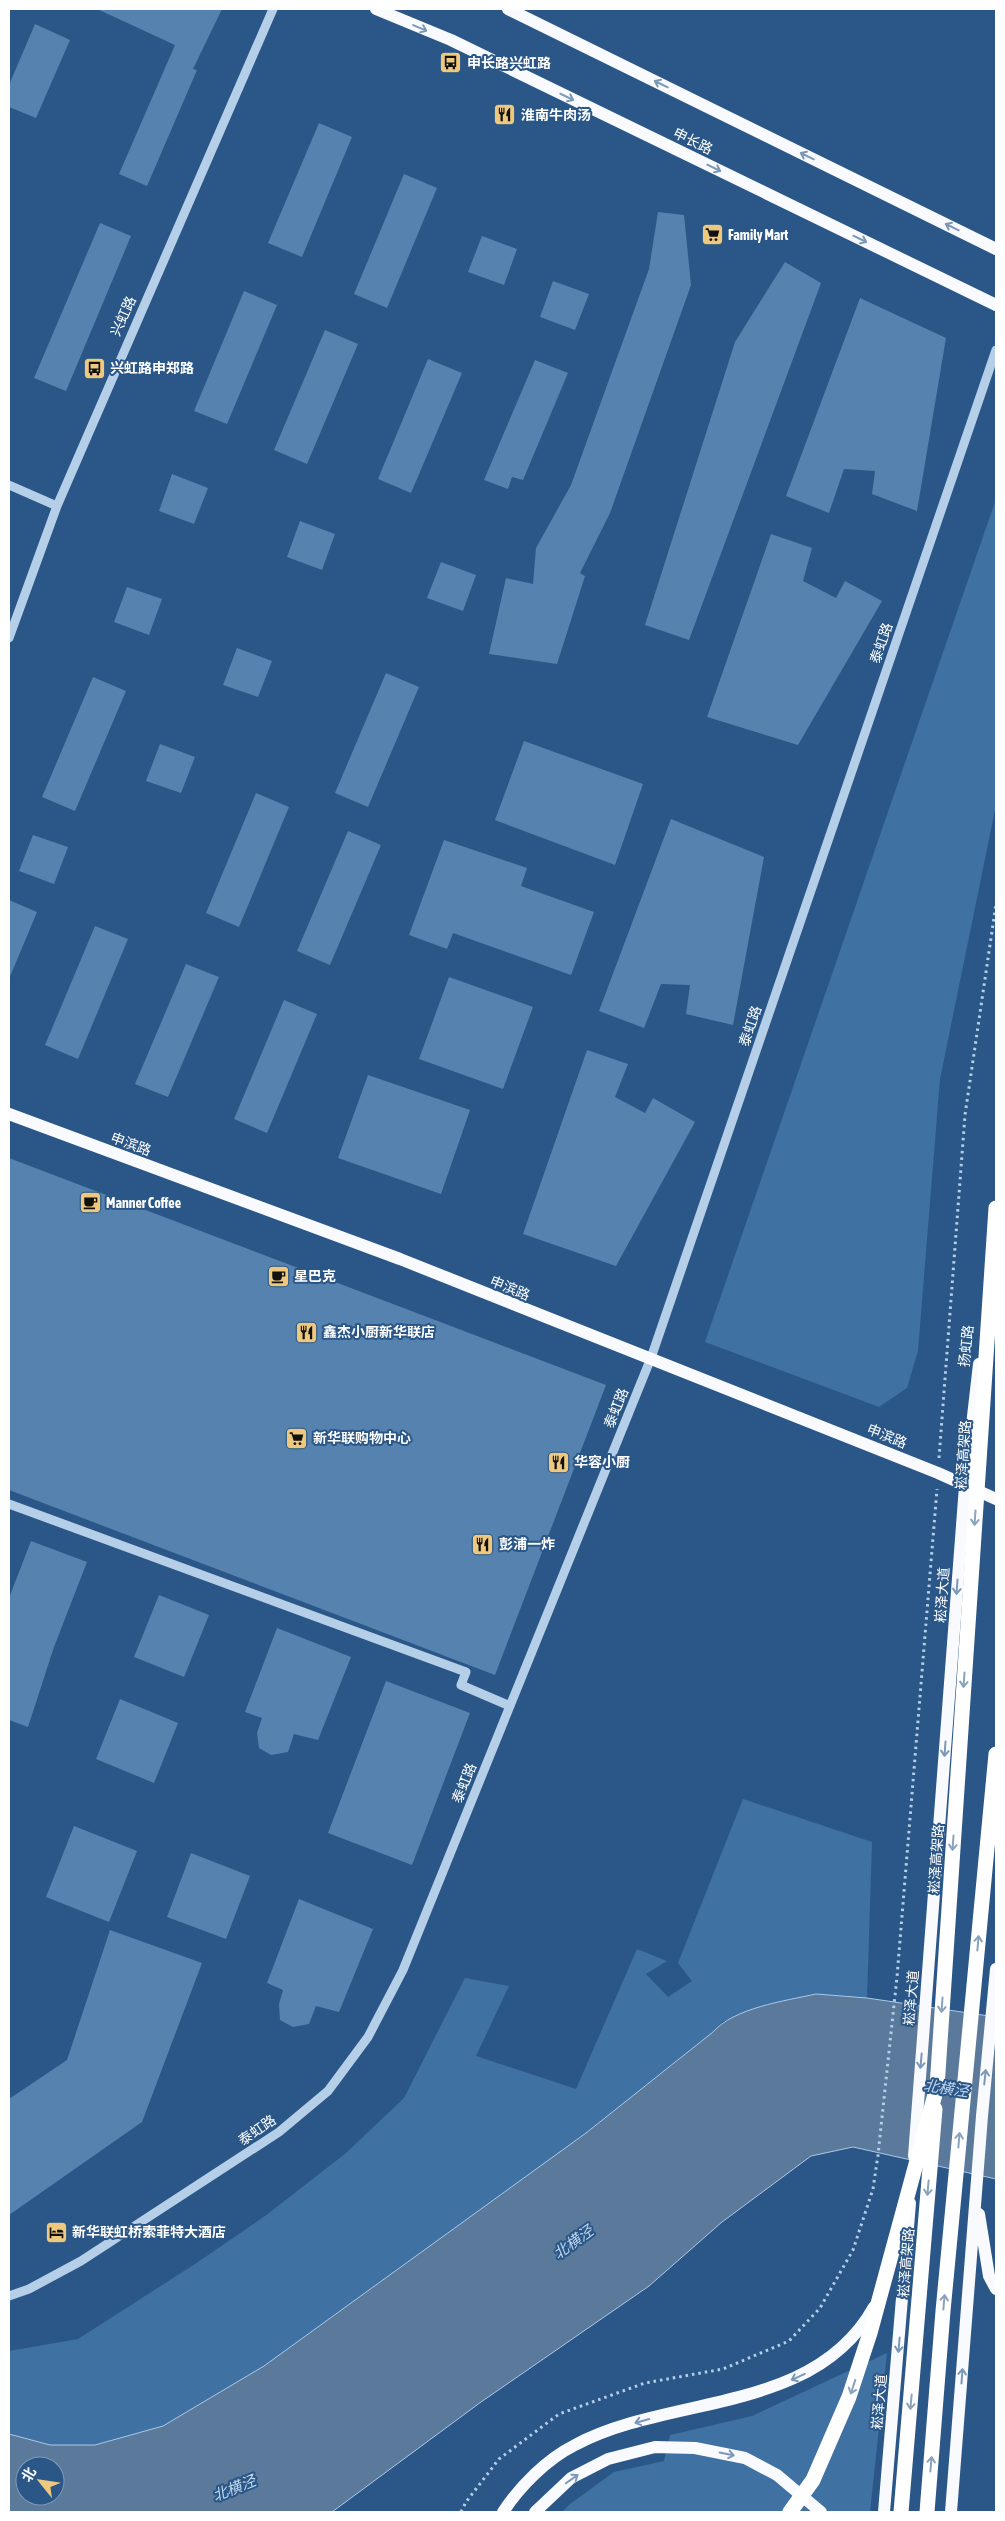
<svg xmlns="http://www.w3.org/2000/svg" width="1005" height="2521" font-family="'Asap Condensed','Noto Sans SC',sans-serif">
  <rect width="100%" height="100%" fill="#2a5787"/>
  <path fill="#3f71a3" d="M996 499V805L940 1079 918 1351 907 1388 879 1407 705 1342Z
    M743 1799 872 1842 867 1998 815 1994 765 2006 722 2022 713 2032 586 2133 264 2366 163 2426 95 2445H50L9 2434V2351L78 2339 195 2264 265 2216 346 2153 404 2098 465 1978 509 1986 476 2056 576 2089 637 1949 667 1961 646 1974 668 1997 692 1981 678 1963Z
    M887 2353 870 2512H562L570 2504 614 2472 664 2461 670 2435 752 2416Z"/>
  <path fill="#5b799a" stroke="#abcae8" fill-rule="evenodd" d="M816 1994 867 1998 996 2017V2179L853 2147 811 2156 722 2222 649 2286 481 2402 332 2512H9V2434L50 2445H95L163 2426 264 2366 586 2133 713 2032C734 2008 784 2001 816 1994ZM25 2466H55V2496H25Z"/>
  <path fill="#5682b0" d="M97 9H222L193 69 197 70 147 186 119 174 175 45Z
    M35 24 70 40 36 118 9 107V85Z
    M319 123 352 137 302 257 268 243Z
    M404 174 437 188 387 308 354 294Z
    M658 212 684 215 691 285 610 513 580 573 585 576 557 664 489 654 506 578 533 584 536 548 571 485 649 269Z
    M100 223 131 236 66 391 34 378Z
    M482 236 517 249 504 285 468 272Z
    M785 262 821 283 689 640 645 625 735 342Z
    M553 281 589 294 575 330 540 317Z
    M244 291 277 305 227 424 194 411Z
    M860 298 946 338 917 511 872 494 875 471 844 469 829 513 786 496Z
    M325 330 358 344 307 464 274 450Z
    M428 359 462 373 411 493 378 479Z
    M535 360 568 373 523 480 512 477 508 489 484 480Z
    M172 474 208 488 194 524 159 511Z
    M300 521 335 534 322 570 287 557Z
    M771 534 812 548 803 581 836 598 845 581 882 601 798 745 707 717Z
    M441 562 476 575 463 611 427 598Z
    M127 587 162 599 149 635 114 622Z
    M237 648 272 661 258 697 223 685Z
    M386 673 419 687 368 807 335 793Z
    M93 677 126 691 75 811 42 797Z
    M524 741 643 784 615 865 495 820Z
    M160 744 195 757 181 793 146 781Z
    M256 793 289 807 239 927 206 913Z
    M671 819 764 857 733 1025 686 1014 690 985 661 984 644 1028 599 1011Z
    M348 831 381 845 330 965 297 951Z
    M33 835 68 847 54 884 19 871Z
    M444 840 527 868 521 886 594 912 571 975 453 933 447 949 409 935Z
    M9 900 37 912 9 979Z
    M95 926 128 939 78 1059 45 1045Z
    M186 964 219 977 168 1097 135 1084Z
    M449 977 533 1007 503 1089 419 1059Z
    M284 1000 317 1014 267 1133 234 1119Z
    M587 1050 628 1064 615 1097 645 1113 653 1098 695 1122 616 1266 523 1234Z
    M368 1075 470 1110 441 1194 338 1158Z
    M9 1158 606 1385 495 1675 9 1490Z
    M31 1541 87 1562 54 1647 28 1727 9 1720V1598Z
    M159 1595 209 1615 184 1677 134 1657Z
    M277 1628 351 1657 318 1740 294 1734 288 1752 271 1755 259 1748 257 1733 262 1718 245 1712Z
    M386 1681 470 1713 412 1865 328 1833Z
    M120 1699 178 1723 154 1783 96 1759Z
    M74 1826 137 1851 109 1922 46 1897Z
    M191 1853 250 1876 226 1939 167 1917Z
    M299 1899 373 1929 339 2012 316 2006 309 2024 293 2027 280 2020 279 2004 283 1990 267 1983Z
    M110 1930 202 1963 142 2122 9 2215V2099L67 2060Z"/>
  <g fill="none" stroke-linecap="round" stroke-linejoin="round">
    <path stroke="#b6cfe8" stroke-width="3" stroke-dasharray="2.5 4" stroke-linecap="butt" d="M939 1458 965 1115 996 904
      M461 2512 466 2502 499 2459 559 2414 645 2383 723 2369 789 2341 820 2308 853 2250 873 2189 878 2155 897 1977 937 1489"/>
    <path stroke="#b6cfe8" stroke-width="9" d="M9 485 57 506
      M9 638 57 506 273 9
      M9 1504 466 1672 461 1685 510 1706
      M9 2296 29 2289 81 2261 279 2132 328 2091 368 2037 403 1970 651 1358 996 350"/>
    <path stroke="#f8fafe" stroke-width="12" d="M376 9 451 40 996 305
      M508 9 996 249
      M9 1114 400 1259 938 1473 996 1499
      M914 2156 965 1486 979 1364
      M979 2214 989 2276 996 2289
      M503 2512C520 2486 547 2459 575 2445 670 2394 814 2415 874 2307
      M535 2512 571 2478 608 2459 655 2447 695 2448 745 2458 777 2475 821 2512
      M884 2512 910 2203
      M951 2512 982 2116 996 1969"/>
    <path stroke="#fff" stroke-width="15" d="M901 2512 935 2109
      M927 2512 943 2311 996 1754"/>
    <path stroke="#fff" stroke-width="15" d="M790 2512 813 2480 849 2397 870 2333 937 2087 996 1208"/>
  </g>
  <defs><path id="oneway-shaft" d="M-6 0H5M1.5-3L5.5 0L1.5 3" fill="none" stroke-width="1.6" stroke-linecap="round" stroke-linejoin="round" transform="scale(1.25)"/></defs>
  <g stroke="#7c98b7">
    <use href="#oneway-shaft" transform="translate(420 28) rotate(23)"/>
    <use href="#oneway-shaft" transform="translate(661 84) rotate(-154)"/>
    <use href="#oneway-shaft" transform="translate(567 97) rotate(26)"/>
    <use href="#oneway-shaft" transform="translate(807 156) rotate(-154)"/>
    <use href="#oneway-shaft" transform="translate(714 168) rotate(26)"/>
    <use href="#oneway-shaft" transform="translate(952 227) rotate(-154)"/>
    <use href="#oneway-shaft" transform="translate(860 239) rotate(26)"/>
    <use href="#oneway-shaft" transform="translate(957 1587) rotate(94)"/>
    <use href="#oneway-shaft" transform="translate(945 1749) rotate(94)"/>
    <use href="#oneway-shaft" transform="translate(921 2061) rotate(95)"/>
    <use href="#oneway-shaft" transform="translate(985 2077) rotate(-84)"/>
    <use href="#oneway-shaft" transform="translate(899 2345) rotate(95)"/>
    <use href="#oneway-shaft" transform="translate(962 2376) rotate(-86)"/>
    <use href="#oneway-shaft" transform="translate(798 2377) rotate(156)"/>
    <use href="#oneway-shaft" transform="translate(642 2421) rotate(164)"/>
    <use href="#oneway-shaft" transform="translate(727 2454) rotate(11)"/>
    <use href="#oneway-shaft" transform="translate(572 2479) rotate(-35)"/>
  </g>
  <g stroke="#8aa3bd">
    <use href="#oneway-shaft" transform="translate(975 1518) rotate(94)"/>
    <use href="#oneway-shaft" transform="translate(964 1680) rotate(94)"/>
    <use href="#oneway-shaft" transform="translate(953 1843) rotate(94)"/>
    <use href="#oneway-shaft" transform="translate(978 1943) rotate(-85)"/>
    <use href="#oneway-shaft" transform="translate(942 2005) rotate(94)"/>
    <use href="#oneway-shaft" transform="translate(959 2140) rotate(-85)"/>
    <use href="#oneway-shaft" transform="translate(928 2188) rotate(95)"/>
    <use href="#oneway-shaft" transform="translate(944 2302) rotate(-85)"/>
    <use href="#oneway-shaft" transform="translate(853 2387) rotate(108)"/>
    <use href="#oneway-shaft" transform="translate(911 2402) rotate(95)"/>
    <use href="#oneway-shaft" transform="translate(931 2464) rotate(-85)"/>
  </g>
  <defs>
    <symbol id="bus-square" viewBox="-11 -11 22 22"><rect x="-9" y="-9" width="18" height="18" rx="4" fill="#eec97d" stroke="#2a5787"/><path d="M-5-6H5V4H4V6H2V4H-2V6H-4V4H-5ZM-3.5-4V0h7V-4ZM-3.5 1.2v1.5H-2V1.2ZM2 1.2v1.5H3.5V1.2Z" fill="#111"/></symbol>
    <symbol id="restaurant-square" viewBox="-11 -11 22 22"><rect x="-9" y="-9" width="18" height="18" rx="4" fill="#eec97d" stroke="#2a5787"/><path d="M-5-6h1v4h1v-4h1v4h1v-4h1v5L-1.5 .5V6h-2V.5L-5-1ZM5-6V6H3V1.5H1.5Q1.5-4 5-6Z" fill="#111"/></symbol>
    <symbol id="supermarket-square" viewBox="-11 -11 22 22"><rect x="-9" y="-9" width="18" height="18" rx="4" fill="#eec97d" stroke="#2a5787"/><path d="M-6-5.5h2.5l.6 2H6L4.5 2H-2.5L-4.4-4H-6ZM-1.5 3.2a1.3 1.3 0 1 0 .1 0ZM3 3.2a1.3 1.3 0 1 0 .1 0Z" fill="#111"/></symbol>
    <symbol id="cafe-square" viewBox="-11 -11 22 22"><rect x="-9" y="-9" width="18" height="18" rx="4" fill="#eec97d" stroke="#2a5787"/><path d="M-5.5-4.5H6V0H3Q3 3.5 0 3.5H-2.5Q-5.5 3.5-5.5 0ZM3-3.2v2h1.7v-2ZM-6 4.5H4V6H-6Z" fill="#111"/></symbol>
    <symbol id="hotel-square" viewBox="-11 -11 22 22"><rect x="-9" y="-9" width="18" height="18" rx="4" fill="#eec97d" stroke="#2a5787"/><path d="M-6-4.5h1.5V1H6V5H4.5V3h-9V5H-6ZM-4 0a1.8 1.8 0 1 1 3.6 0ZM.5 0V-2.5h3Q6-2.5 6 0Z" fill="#111"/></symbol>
  </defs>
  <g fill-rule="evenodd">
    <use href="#bus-square" x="438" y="50" width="25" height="25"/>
    <use href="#restaurant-square" x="492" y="102" width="25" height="25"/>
    <use href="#supermarket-square" x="700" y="222" width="25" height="25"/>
    <use href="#bus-square" x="82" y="356" width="25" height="25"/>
    <use href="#cafe-square" x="78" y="1190" width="25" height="25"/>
    <use href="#cafe-square" x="266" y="1264" width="25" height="25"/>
    <use href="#restaurant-square" x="294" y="1320" width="25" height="25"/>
    <use href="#supermarket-square" x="284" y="1426" width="25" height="25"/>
    <use href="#restaurant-square" x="546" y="1450" width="25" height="25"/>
    <use href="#restaurant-square" x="470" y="1532" width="25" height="25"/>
    <use href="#hotel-square" x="44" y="2220" width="25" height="25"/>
  </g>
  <g text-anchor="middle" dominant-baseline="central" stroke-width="4" stroke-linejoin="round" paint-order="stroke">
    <g font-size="14" font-weight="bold" fill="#fff" stroke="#2a5787" text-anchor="start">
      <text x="467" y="63">申长路兴虹路</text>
      <text x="521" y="115">淮南牛肉汤</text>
      <text x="728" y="235">Family Mart</text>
      <text x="110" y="368">兴虹路申郑路</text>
      <text x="106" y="1203">Manner Coffee</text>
      <text x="294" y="1276">星巴克</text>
      <text x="323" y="1332">鑫杰小厨新华联店</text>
      <text x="313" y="1438">新华联购物中心</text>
      <text x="574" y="1462">华容小厨</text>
      <text x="499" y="1544">彭浦一炸</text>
      <text x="72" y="2232">新华联虹桥索菲特大酒店</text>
    </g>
    <g font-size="14" fill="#fff" stroke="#2a5787">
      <text transform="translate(693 141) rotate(26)">申长路</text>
      <text transform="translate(123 316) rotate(-66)">兴虹路</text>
      <text transform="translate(881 643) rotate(-71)">泰虹路</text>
      <text transform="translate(750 1026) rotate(-71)">泰虹路</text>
      <text transform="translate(131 1144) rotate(20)">申滨路</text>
      <text transform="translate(510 1288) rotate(22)">申滨路</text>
      <text transform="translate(966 1346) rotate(-84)">扬虹路</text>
      <text transform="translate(616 1408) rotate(-68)">泰虹路</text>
      <text transform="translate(887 1436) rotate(22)">申滨路</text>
      <text transform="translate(963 1455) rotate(-86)">崧泽高架路</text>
      <text transform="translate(942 1595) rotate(-86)">崧泽大道</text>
      <text transform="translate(464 1783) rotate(-68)">泰虹路</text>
      <text transform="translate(936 1859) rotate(-86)">崧泽高架路</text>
      <text transform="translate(911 1998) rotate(-85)">崧泽大道</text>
      <text transform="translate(257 2130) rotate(-34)">泰虹路</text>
      <text transform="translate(906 2263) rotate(-85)">崧泽高架路</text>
      <text transform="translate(879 2402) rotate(-85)">崧泽大道</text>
    </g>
    <g font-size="15" font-style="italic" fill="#c1d8ef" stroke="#2a5787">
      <text transform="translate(946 2088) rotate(8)">北横泾</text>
      <text transform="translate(573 2242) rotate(-36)">北横泾</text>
      <text transform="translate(234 2488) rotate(-22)">北横泾</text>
    </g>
  </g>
  <rect width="1005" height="2521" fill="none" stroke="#ffffff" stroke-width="20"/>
  <g transform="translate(40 2481) rotate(300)"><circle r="24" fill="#2a5787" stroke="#7f9ab7"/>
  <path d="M0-4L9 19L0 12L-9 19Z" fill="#eec97d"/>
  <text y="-8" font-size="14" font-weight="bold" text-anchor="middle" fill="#ffffff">北</text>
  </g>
</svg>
